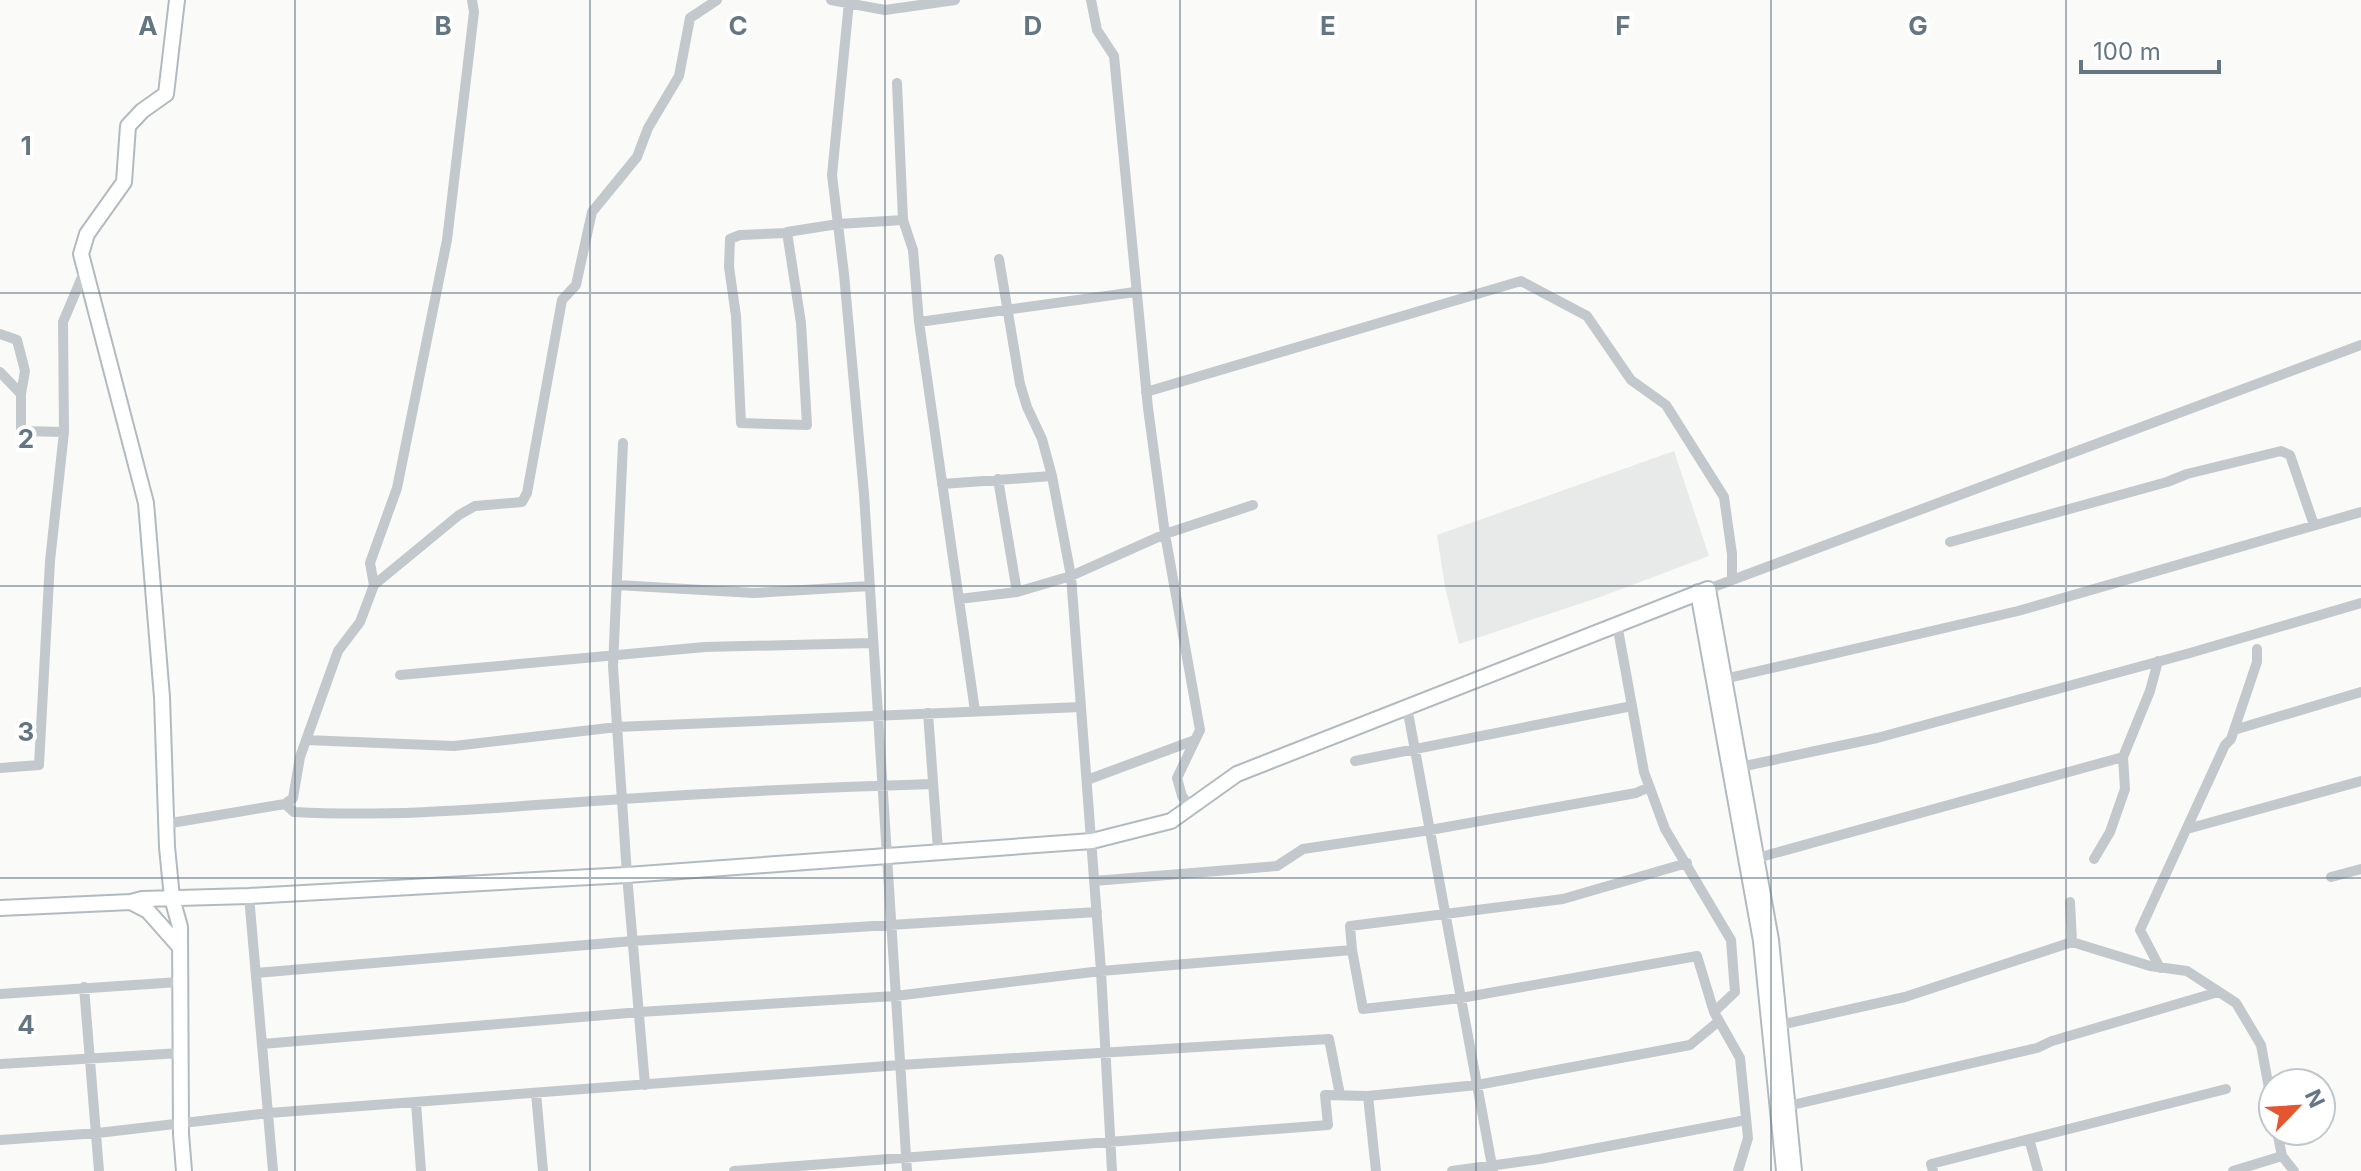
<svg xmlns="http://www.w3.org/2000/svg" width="2361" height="1171" font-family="Inter,sans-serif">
  <rect width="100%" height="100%" fill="#fafaf8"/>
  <path fill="#e8e9e9" d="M1674 451 1709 556 1603 596 1459 644 1445 587 1437 535Z"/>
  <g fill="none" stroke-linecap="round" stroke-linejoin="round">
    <defs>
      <path id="secondary" d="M177 0 166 94 142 111 128 126 124 182 87 234 81 254 146 503 162 697 167 847 172 898 180 927 181 1134 184 1171
        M1698 592 1761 941 1784 1171
        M131 902 142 899 249 896 627 875 1092 841 1171 821 1237 774 1708 589 1771 940 1794 1171
        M0 908 131 902 148 911 179 946"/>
    </defs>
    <use href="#secondary" stroke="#b3babf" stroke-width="18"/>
    <path stroke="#c3c8cc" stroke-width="10" d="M831 0 885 10 955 0
      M1091 0 1097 30 1114 56 1148 408 1165 534 1200 730 1177 778 1182 796 1190 807
      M849 2 832 175 844 274 864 494 907 1171
      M897 83 903 220 913 250 919 322 975 711
      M787 233 740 235 730 239 729 267 736 316 741 423 807 425 801 323 787 232 838 224 903 220
      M999 259 1020 384 1027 407 1042 439 1052 476 1071 576 1101 971 1112 1171
      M919 322 1135 292
      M0 334 17 340 25 371 21 394
      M0 372 21 394V431L64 432
      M1146 392 1521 281 1587 316 1631 380 1666 405 1724 497 1732 554V580
      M623 443 613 666 627 875 645 1085
      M998 479 1017 592
      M942 484 1052 476
      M1950 542 2167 482 2187 474 2281 451 2290 455 2314 525
      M374 585 370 563 397 488 447 240 474 12 472 0
      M617 585 754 593 869 586
      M1708 589 2361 345
      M959 599 1017 592 1071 576 1165 534 1253 505
      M1617 624 1644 772 1665 829 1731 940 1735 992 1714 1012 1740 1058 1748 1138 1738 1171
      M400 675 705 647 872 643
      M1724 679 2018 611 2361 512
      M1407 707 1493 1171
      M928 713 938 850
      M2234 730 2361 692
      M306 740 454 746 617 727 1081 707
      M1355 761 1632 706
      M1740 767 1877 738 2190 653 2361 603
      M0 768 39 765 50 561 64 432 63 322 85 270
      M1087 780 1195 740
      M285 804 294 812C404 818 513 806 623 799 726 792 829 787 933 784
      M165 824 285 804 293 798 300 757 338 651 360 622 374 585 459 515 475 506 522 502 527 493 562 300 576 285 592 212 637 157 648 128 679 76 690 18 717 0
      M2187 829 2361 781
      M1757 858 2123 757
      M2094 859 2110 832 2125 789 2123 757 2150 691 2158 661
      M2331 877 2361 869
      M1094 881 1277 866 1303 849 1430 830 1636 793 1649 787
      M249 896 273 1171
      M2070 902 2072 942 2150 966 2187 971 2236 1003 2261 1045 2273 1110
      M1352 950 1363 1009 1461 998 1697 956 1714 1012
      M2160 968 2140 930 2225 745 2231 739 2257 662V649
      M256 973 633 941 1097 912
      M84 987 99 1171
      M0 994 179 982
      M1780 1025 1905 997 2072 942
      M262 1044 640 1012 895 996 1101 971 1352 950 1350 926 1563 899 1687 863
      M0 1064 181 1053
      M536 1093 543 1171
      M1368 1096 1376 1171
      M416 1103 421 1171
      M1788 1106 2037 1048 2052 1041 2218 992
      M2277 1131 2282 1156 2294 1171
      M2029 1139 2038 1171
      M0 1140 98 1133 269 1113 900 1065 1329 1039 1340 1095
      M734 1171 1328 1125 1325 1095 1368 1096 1477 1085 1690 1045 1719 1021
      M1452 1171 1540 1159 1746 1120
      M1933 1171 1931 1164 2226 1089
      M2233 1171 2282 1156"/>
    <use href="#secondary" stroke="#fff" stroke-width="14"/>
  </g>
  <path fill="none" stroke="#657683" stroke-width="2" stroke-opacity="0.55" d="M295 0V1171M590 0V1171M885 0V1171M1180 0V1171M1476 0V1171M1771 0V1171M2066 0V1171M0 293H2361M0 586H2361M0 878H2361"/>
  <g font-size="26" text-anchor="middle" font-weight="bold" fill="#657683" stroke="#fff" stroke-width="8" stroke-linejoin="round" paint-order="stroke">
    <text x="148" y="35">A</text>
    <text x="443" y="35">B</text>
    <text x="738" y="35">C</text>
    <text x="1033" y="35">D</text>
    <text x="1328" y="35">E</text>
    <text x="1623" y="35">F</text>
    <text x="1918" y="35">G</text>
    <text x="26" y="155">1</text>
    <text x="26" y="448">2</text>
    <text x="26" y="741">3</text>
    <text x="26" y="1034">4</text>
  </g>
  <g transform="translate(2297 1107) rotate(65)"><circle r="38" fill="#ffffff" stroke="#c1c8cd" stroke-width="2"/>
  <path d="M0-6L14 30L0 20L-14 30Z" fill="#e4572e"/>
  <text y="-12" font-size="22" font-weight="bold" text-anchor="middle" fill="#657683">N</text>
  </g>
  <path d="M2081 60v12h138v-12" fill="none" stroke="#657683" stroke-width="4"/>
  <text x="2093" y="60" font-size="24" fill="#657683" stroke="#ffffff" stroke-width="6" paint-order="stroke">100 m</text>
</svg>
